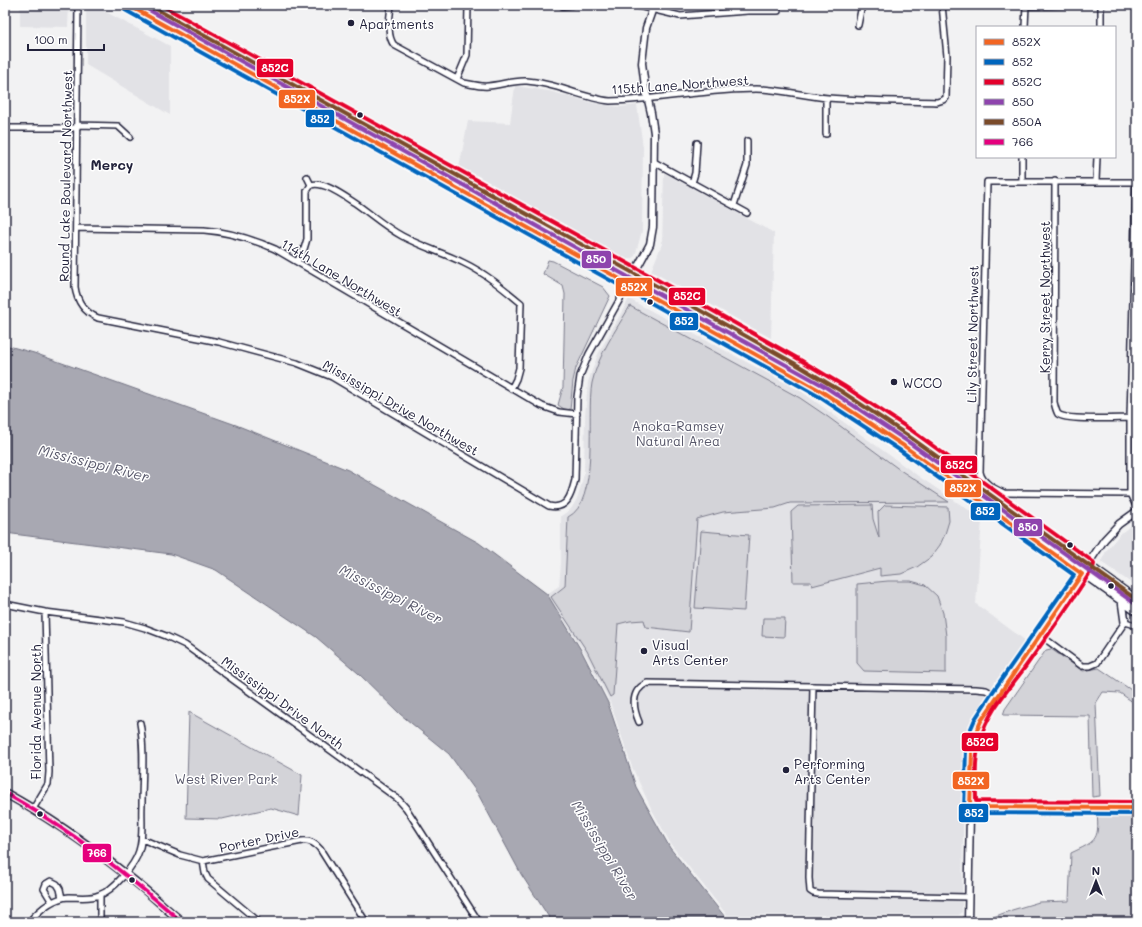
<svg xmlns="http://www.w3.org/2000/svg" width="1142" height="927" font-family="Mali,sans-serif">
  <rect width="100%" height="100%" fill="#f2f2f3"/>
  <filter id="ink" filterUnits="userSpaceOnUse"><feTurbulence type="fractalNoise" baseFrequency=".025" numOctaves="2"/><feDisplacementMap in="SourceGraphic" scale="8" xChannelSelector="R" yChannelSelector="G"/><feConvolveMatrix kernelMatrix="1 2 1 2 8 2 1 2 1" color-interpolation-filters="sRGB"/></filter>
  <g filter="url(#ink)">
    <path fill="#e2e2e6" d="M20 5H69L68 27 20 26Z
      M86 11H104L170 46V115L86 65Z
      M515 86 549 91 593 103 620 107 637 105 643 147 642 231 635 256 630 259H624L471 172 459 168 468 121 510 123Z
      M664 173 774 233 771 338 651 271 662 244Z
      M629 299 802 392 921 478 982 519 976 604 1026 641 1008 664 995 682 973 722 968 735 964 752 962 912 959 915H727L672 846 651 808 632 767 610 702 582 648 547 594 559 586 561 564V516L571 509 578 497 584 474 585 415 588 382 598 354Z
      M1137 521V587L1101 562 1106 551 1120 534Z"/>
    <path fill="#d3d3d8" stroke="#7a7a8a" d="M548 260 553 261 603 287 610 296 576 368 573 381 570 410 564 409 558 405 563 387 565 294 563 286 543 274Z
      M630 306 800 398 828 417 900 470 949 502 790 503 775 508 723 512 697 519 689 632 646 627 644 620 630 621 618 624 613 695 610 697 587 651 551 597 565 586 568 517C600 502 586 415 592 383 598 355 616 330 630 306Z
      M872 505 873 519 879 538 878 512 885 505 948 507 949 521 945 534 940 545 931 557 917 567 901 574 880 576V568L812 586 811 582H793L791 512 798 506Z
      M701 531 749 535 744 611 695 608Z
      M888 581H911L925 585 937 596 943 613 946 636V673L864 671 857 663V584Z
      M763 618H785L784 637 762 636Z
      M1051 649 1083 671 1099 668 1137 694V705L1120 693 1103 692 1096 703 1100 796 1092 797 1090 716 1003 715 1005 709 1046 650Z
      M189 712 302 775 299 816 271 808 222 819 186 818Z
      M1097 814 1134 817 1137 826V922H980L1012 910 1039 902 1069 901 1071 853C1094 842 1100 841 1097 814Z"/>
    <path fill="#a8a8b2" stroke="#727282" d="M5 345 34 353 236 425 348 470 479 543 547 594 581 650 608 703 636 787 670 848 729 922H552L521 874 478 794 449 754 400 714 358 673 316 637 216 570 171 554 5 533Z"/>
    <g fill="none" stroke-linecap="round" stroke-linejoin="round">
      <defs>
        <path id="minor" d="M78 5 75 287C77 302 84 312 98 318L219 342 297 363 332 377 549 506C567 510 571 496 575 480L577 397 580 376 589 354 629 283
          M391 5C390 17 386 35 394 45L464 83C471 84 480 87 488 86 501 85 514 80 527 81 556 83 582 98 610 101 659 100 707 89 756 89 780 89 804 96 828 98 864 101 901 101 937 102L943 100 946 98 947 56 942 5
          M634 5 680 16 748 11H778
          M563 6 572 5
          M1026 6 1065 5
          M858 25 862 5
          M1025 27 1026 5
          M1101 27V5
          M457 79 467 55 468 5
          M77 125 118 126 130 137
          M5 128H77
          M826 134V98
          M654 162 747 213
          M307 177 311 185
          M1022 181V157
          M1055 181 1054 402C1055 406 1056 411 1058 414 1066 421 1117 418 1130 418
          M1096 181 1097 157
          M1136 182 1130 418V494L1137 508
          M692 183 695 173 697 143
          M311 185C324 181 344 196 355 203 371 214 385 227 402 236 422 247 444 253 464 263 485 273 503 288 521 303L519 368 516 379 511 389
          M734 205 747 165V141
          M76 228 204 230C230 232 252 239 275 249L542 406 559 412 577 414
          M297 262 304 249 307 239V191L311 185
          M1130 494 1004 493C995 489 982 483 980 472L987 182H1137
          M5 604 45 612 124 622 145 628 166 636 185 645 398 799 406 808 479 922
          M1040 635 1082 666H1090L1097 663 1125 622 1132 624 1137 627
          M813 686 809 878 810 891 813 893 818 894 968 897
          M639 722C633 708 630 691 647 683L976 689 986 690 997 696
          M970 807 1137 808
          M33 809 48 784 49 772 45 612
          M142 839 180 855 203 861 302 841C310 840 315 843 320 849L366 922
          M203 861 205 873 208 879 259 922
          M52 902 44 889 46 884 51 881 57 884 60 889 62 898
          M29 922C39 910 52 898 69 897 79 897 90 899 99 895 113 891 135 865 139 851 144 836 141 820 142 805 142 778 145 750 140 723
          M100 922V895"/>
        <path id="tertiary" d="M629 283 650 244 653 227 654 133 651 113 645 87 642 63 646 28 654 5
          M968 922 971 758 974 740 979 726 997 696 1046 627 1104 540 1119 524 1137 511"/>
        <path id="secondary" d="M128 5 629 283 821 391 904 446 1137 612
          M149 5 644 279 794 363 841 391 907 435 1137 600
          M1122 601 1125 622
          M5 793C47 816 86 843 124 873 144 888 163 906 182 922"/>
      </defs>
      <use href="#minor" stroke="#22223b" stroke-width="8"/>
      <use href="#tertiary" stroke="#22223b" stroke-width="9"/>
      <use href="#secondary" stroke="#22223b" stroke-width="10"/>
      <use href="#minor" stroke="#fff" stroke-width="5"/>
      <use href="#tertiary" stroke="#fff" stroke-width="6"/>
      <use href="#secondary" stroke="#fff" stroke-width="7"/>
      <defs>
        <path id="bus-1" d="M128 5 821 391 904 446 1082 574 981 721 975 735 972 751 970 807 1137 808"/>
        <path id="bus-2" d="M125 10 818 396 901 451 1074 575 992 693 975 719 969 733 966 750 964 809 966 812 970 813 1137 814"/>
        <path id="bus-3" d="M161 5 647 274 797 358 844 386 911 430 1092 561 1094 564 1093 568C1072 601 1049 634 1026 666 1009 689 987 712 980 741 974 760 976 781 976 801L1137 802"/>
        <path id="bus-4" d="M140 5 824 386 907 441 1137 605"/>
        <path id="bus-5" d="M149 5 644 279 794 363 841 391 907 435 1137 600"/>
        <path id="bus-6" d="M5 793C71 830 125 873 182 922"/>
      </defs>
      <use href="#bus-1" stroke="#fff" stroke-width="7"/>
      <use href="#bus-2" stroke="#fff" stroke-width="7"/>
      <use href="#bus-3" stroke="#fff" stroke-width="7"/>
      <use href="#bus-4" stroke="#fff" stroke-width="7"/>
      <use href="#bus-5" stroke="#fff" stroke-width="7"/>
      <use href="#bus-6" stroke="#fff" stroke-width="7"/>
      <use href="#bus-1" stroke="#f26522" stroke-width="4"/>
      <use href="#bus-2" stroke="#0065bd" stroke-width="4"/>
      <use href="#bus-3" stroke="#e4002b" stroke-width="4"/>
      <use href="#bus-4" stroke="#8e44ad" stroke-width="4"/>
      <use href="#bus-5" stroke="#7a4b2a" stroke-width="4"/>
      <use href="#bus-6" stroke="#e5007d" stroke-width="4"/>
    </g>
  </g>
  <g fill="#22223b" stroke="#fff" stroke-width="1.5">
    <circle cx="351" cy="23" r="4"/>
    <circle cx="360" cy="115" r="3.5"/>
    <circle cx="650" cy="302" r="3.5"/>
    <circle cx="894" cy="382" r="4"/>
    <circle cx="1070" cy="545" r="3.5"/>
    <circle cx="1111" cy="586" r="3.5"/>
    <circle cx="644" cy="651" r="4"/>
    <circle cx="786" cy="770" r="4"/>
    <circle cx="40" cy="814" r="3.5"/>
    <circle cx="132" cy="880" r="3.5"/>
  </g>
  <g text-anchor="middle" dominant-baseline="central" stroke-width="3" stroke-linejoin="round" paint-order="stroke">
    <g font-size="13" fill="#22223b" stroke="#fff" text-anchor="start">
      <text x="359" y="23">Apartments</text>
      <text x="902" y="382">WCCO</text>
      <text x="652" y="644">Visual<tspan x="652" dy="15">Arts Center</tspan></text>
      <text x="794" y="763">Performing<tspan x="794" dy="15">Arts Center</tspan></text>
    </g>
    <g font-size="13" fill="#22223b" stroke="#fff">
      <text transform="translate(680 84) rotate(-4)">115th Lane Northwest</text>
      <text transform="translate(65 176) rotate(-89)">Round Lake Boulevard Northwest</text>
      <text transform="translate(342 277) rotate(31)">114th Lane Northwest</text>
      <text transform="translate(1044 297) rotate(-90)">Kerry Street Northwest</text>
      <text transform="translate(972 334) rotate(-89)">Lily Street Northwest</text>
      <text transform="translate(401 407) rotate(30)">Mississippi Drive Northwest</text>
      <text transform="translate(283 702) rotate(36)">Mississippi Drive North</text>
      <text transform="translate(35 712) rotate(-90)">Florida Avenue North</text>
      <text transform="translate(259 839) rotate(-12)">Porter Drive</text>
    </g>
    <g font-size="13" fill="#57576a" stroke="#fff">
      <text x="678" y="425">Anoka-Ramsey<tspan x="678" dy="15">Natural Area</tspan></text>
      <text x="226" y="778">West River Park</text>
    </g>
    <g font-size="14" font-weight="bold" fill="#22223b" stroke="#fff">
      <text x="112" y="164">Mercy</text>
    </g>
    <g font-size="14" font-style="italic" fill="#58586b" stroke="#fff">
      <text transform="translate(94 463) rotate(14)">Mississippi River</text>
      <text transform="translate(391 594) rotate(27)">Mississippi River</text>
      <text transform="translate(605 850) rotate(59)">Mississippi River</text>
    </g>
  </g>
  <g stroke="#fff" stroke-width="1.5">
    <rect x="256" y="58" width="38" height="20" rx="4" fill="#e4002b"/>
    <rect x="278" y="89" width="38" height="20" rx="4" fill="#f26522"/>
    <rect x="305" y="109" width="30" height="19" rx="4" fill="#0065bd"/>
    <rect x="581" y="250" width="31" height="19" rx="4" fill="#8e44ad"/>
    <rect x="615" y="277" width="38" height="20" rx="4" fill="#f26522"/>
    <rect x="668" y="287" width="38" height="19" rx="4" fill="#e4002b"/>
    <rect x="669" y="312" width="30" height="19" rx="4" fill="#0065bd"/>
    <rect x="940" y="455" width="38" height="19" rx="4" fill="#e4002b"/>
    <rect x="944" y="479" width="38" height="19" rx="4" fill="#f26522"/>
    <rect x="970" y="502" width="31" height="19" rx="4" fill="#0065bd"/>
    <rect x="1013" y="518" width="30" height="19" rx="4" fill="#8e44ad"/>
    <rect x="961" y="732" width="38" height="20" rx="4" fill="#e4002b"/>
    <rect x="952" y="771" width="38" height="19" rx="4" fill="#f26522"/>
    <rect x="958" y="803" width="31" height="20" rx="4" fill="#0065bd"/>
    <rect x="82" y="843" width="30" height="20" rx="4" fill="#e5007d"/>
  </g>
  <g font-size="11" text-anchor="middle" font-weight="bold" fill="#fff">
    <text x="275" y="72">852C</text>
    <text x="297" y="103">852X</text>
    <text x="320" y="123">852</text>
    <text x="596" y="263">850</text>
    <text x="634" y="291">852X</text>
    <text x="687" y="300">852C</text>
    <text x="684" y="325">852</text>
    <text x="959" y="469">852C</text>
    <text x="963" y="492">852X</text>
    <text x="985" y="515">852</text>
    <text x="1028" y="531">850</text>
    <text x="980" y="746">852C</text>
    <text x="971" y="785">852X</text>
    <text x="974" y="817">852</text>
    <text x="97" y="857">766</text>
  </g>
  <rect width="1142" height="927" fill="none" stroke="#fff" stroke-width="20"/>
  <rect x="10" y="10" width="1122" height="907" fill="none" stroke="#22223b" stroke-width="1.5" filter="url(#ink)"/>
  <rect x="976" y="26" width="140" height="132" fill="#ffffff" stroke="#a7a7b1"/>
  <rect x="984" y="39" width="20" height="6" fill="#f26522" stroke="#a7a7b1"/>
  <text x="1012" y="46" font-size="12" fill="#22223b">852X</text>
  <rect x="984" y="59" width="20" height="6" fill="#0065bd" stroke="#a7a7b1"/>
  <text x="1012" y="66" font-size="12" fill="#22223b">852</text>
  <rect x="984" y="79" width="20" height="6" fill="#e4002b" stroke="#a7a7b1"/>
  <text x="1012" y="86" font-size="12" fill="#22223b">852C</text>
  <rect x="984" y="99" width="20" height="6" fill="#8e44ad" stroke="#a7a7b1"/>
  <text x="1012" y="106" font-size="12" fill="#22223b">850</text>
  <rect x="984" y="119" width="20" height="6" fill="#7a4b2a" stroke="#a7a7b1"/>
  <text x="1012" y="126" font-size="12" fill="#22223b">850A</text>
  <rect x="984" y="139" width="20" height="6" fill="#e5007d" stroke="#a7a7b1"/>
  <text x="1012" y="146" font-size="12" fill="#22223b">766</text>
  <g transform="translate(1096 881)" stroke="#ffffff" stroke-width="3" paint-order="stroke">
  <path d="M0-3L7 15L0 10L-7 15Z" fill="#22223b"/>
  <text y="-6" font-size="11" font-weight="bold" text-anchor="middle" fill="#22223b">N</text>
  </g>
  <path d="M28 44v6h76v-6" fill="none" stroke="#22223b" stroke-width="2"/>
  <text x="34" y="44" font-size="12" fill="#22223b" stroke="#ffffff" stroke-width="3" paint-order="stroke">100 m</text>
</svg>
